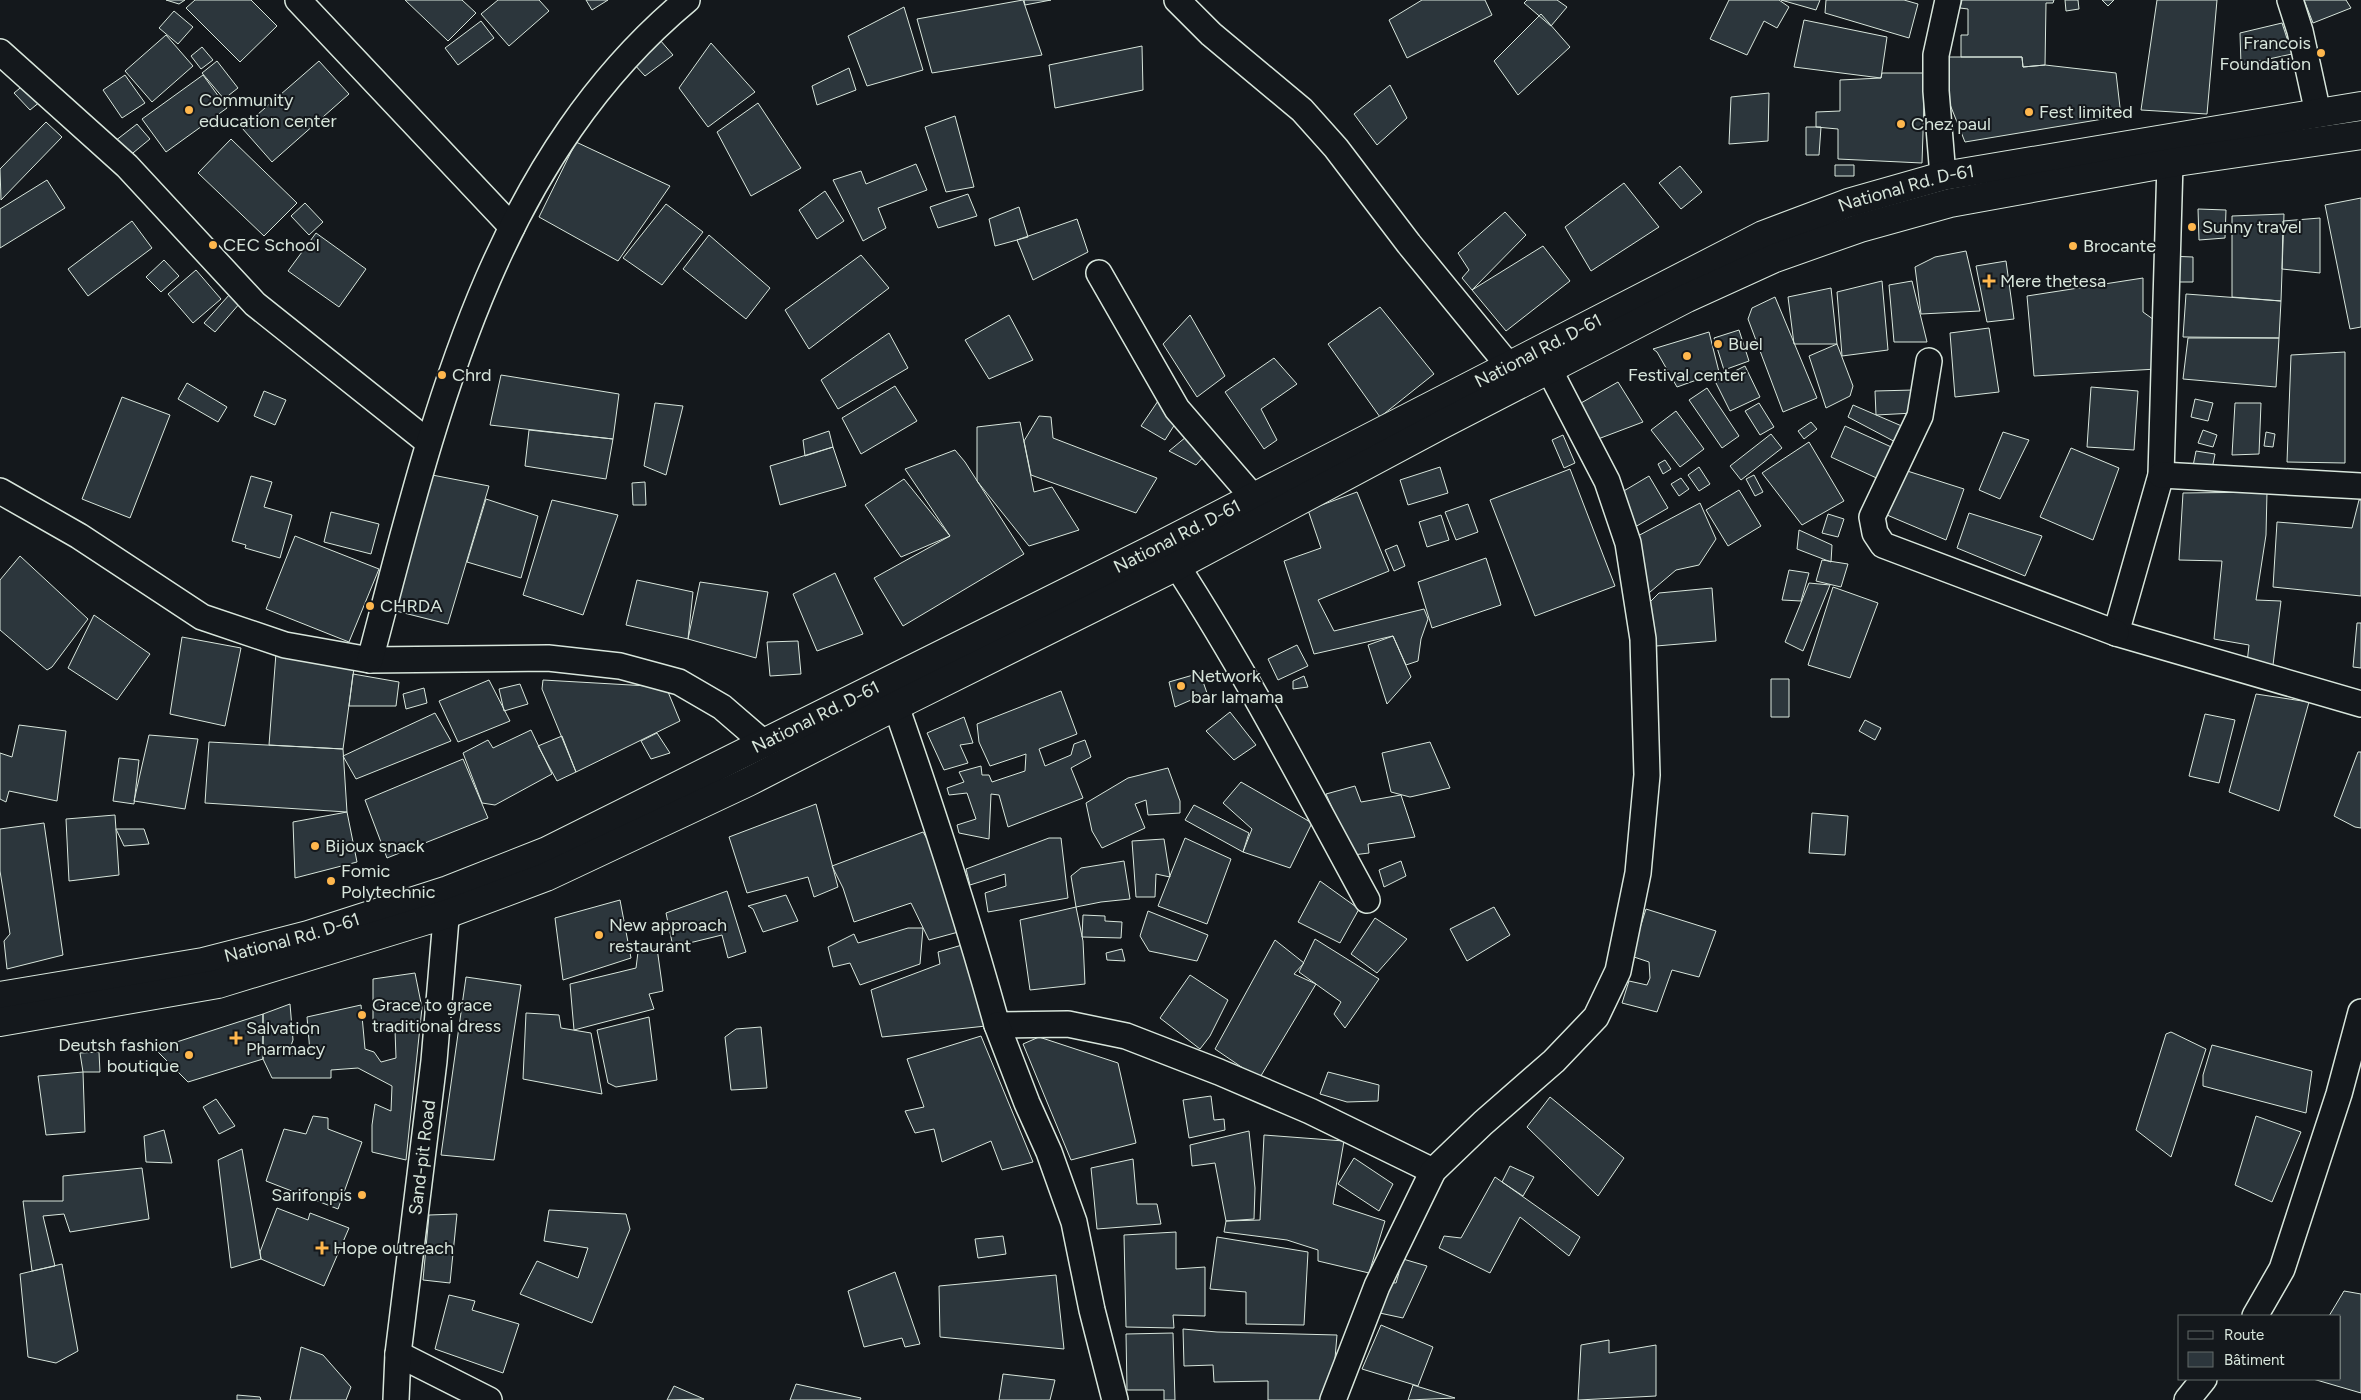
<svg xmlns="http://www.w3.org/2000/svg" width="2361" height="1400" font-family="Figtree,sans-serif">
  <rect width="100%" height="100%" fill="#14181c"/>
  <path fill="#2c363c" stroke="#d8e6dc" d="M166 0H185L179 4Z
    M195 0H251L277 26 240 62 186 8Z
    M405 0H462L476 13 448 41Z
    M498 0H539L549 11 509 46 481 14Z
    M586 0H608L592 10Z
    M1023 0 1042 55 932 73 917 19Z
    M1024 0H1051L1025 5Z
    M1422 0H1485L1492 15 1407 58 1389 20Z
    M1527 0H1557L1567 7 1551 26 1524 3Z
    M1729 0H1779L1789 7 1777 28 1764 21 1747 55 1710 39Z
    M1781 0H1820L1816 10Z
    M1826 0H1904L1918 4 1909 38 1825 13Z
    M1962 0H2054L2053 3H2046L2045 65 2023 67 2022 57H1961V35H1968V9L1960 8Z
    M2065 0H2078L2079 9 2066 11Z
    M2102 0H2114L2108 6Z
    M2157 0H2217L2207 114 2141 110Z
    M2304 0H2346L2351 8 2313 23Z
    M904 7 923 70 867 86 848 36Z
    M174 11 193 27 178 44 159 28Z
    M1541 14 1570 47 1518 95 1494 61Z
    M1804 20 1887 37 1881 78 1794 67Z
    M481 21 494 38 458 65 445 48Z
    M2282 23 2292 54 2241 65 2240 33Z
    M166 35 193 66 152 102 125 71Z
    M660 40 673 55 645 76 632 62Z
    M711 43 755 92 708 127 679 88Z
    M1142 46 1143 90 1055 108 1049 65Z
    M202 47 213 60 201 69 191 56Z
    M1949 57H2022L2023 67 2045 65 2116 73 2121 116 1965 142 1949 102Z
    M217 61 238 88 224 99 202 73Z
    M319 61 349 94 272 162 242 128Z
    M849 68 856 90 817 105 812 86Z
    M1882 73H1925L1922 163 1838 159V129L1816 127V112L1840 111V80L1881 78Z
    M125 75 145 103 122 118 103 90Z
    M203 75 227 108 166 152 142 119Z
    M25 84 41 101 30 110 14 93Z
    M1390 85 1407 118 1377 145 1354 114Z
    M1769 93 1768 141 1729 144 1731 97Z
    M758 103 801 168 751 196 717 132Z
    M955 116 974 187 946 192 925 127Z
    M46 122 62 137 1 200 0 169Z
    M137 124 150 139 128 157 115 141Z
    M1806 127H1821L1819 155H1806Z
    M231 139 297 203 264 236 198 173Z
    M576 142 670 186 618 261 539 217Z
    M916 164 927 190 878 208 886 228 863 241 833 180 861 171 866 184Z
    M1835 165H1854V176H1835Z
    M1680 166 1702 192 1681 209 1659 183Z
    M47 180 65 208 0 248V209Z
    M1624 183 1659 227 1591 271 1565 227Z
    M825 191 844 221 817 239 799 210Z
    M968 194 977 216 938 228 930 207Z
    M2361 198V327L2350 329 2325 205Z
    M305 203 323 222 309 235 291 216Z
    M666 204 703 232 662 285 623 258Z
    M1019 207 1028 237 995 246 989 219Z
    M2198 209 2226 210 2225 238 2199 240Z
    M1505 212 1526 235 1472 290 1462 278 1469 270 1458 253Z
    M2284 214 2281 301 2232 297V216Z
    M2320 218V273L2282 269 2283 221Z
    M1077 219 1088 252 1033 280 1017 240Z
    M132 221 152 248 88 296 68 269Z
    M316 233 366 269 339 307 288 271Z
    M709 235 770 288 746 319 683 269Z
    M1543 246 1570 281 1506 331 1472 290Z
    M1966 251 1980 311 1921 314 1915 267 1935 257Z
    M861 255 889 288 809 349 785 310Z
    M2168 256 2193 257V282H2167Z
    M164 260 179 276 161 292 146 277Z
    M2006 261 2014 319 1987 322 1976 266Z
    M196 270 221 299 193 323 168 294Z
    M2143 278V312L2157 322V369L2034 376 2027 296Z
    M1882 281 1888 350 1842 356 1837 292Z
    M1912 281 1927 342H1894L1889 285Z
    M1831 288 1837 344H1794L1788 297Z
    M230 294 240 303 215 332 204 323Z
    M2186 294 2281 301 2279 338 2183 337Z
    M1775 297 1817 398 1783 412 1748 319 1752 308Z
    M1380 307 1434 374 1380 417 1328 344Z
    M1009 315 1033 360 989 379 965 340Z
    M1190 315 1225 376 1197 397 1163 344Z
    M1989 328 1999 392 1955 397 1950 333Z
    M1739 330 1749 361 1724 370 1714 338Z
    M1709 332 1719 372 1677 387 1657 352 1653 349Z
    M889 333 908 368 838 409 821 380Z
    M2188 338H2279L2276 387 2183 379Z
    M1837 344 1853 386 1850 396 1826 408 1809 356Z
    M2345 352V463L2287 462 2291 355Z
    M1274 358 1297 384 1261 409 1277 440 1264 449 1225 392Z
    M1745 366 1760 397 1730 411 1715 381Z
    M501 375 619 394 613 439 490 425Z
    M1618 382 1643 422 1598 439 1581 403Z
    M187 383 227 407 218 422 178 399Z
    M895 386 917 421 861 454 842 418Z
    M2091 387 2138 391 2134 450 2087 447Z
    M1707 388 1739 436 1722 448 1689 400Z
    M1914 390V413L1876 415 1875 391Z
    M264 391 286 400 275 425 254 416Z
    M122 397 170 415 130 518 82 499Z
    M2195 399 2213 403 2208 421 2191 417Z
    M1158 401 1180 416 1165 440 1141 426Z
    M655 403 683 406 666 475 644 466Z
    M1759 403 1774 427 1760 435 1745 411Z
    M2235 403H2261L2259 454 2232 455Z
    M1853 405 1911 430 1903 446 1848 417Z
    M1676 411 1704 449 1680 467 1651 430Z
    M1039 416 1051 417 1053 438 1157 478 1136 513 1031 475 1024 441Z
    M1020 422 1034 492 1052 487 1079 530 1029 546 977 481V427Z
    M1811 422 1817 429 1804 439 1798 431Z
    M1845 426 1898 450 1883 481 1831 457Z
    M529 430 613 439 606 479 525 466Z
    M2203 430 2217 435 2213 447 2198 443Z
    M829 431 833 447 805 456 803 440Z
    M2003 432 2029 440 2000 499 1979 490Z
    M2266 432 2275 434 2273 447 2264 446Z
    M1771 434 1782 448 1741 480 1730 466Z
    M1563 435 1575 463 1564 468 1552 440Z
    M1186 437 1207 453 1196 465 1169 451Z
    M1809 442 1844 501 1802 525 1762 473Z
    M833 447 846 486 780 505 770 466Z
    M2071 448 2119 468 2093 540 2040 517Z
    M955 450 965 462 1024 554 903 626 874 578 950 536 905 469Z
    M2196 451 2215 454 2212 469 2193 466Z
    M1665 460 1671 469 1663 474 1658 464Z
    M1440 467 1448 493 1408 505 1400 480Z
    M1699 467 1710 484 1699 491 1688 475Z
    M1570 469 1615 586 1535 616 1490 500Z
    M1901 469 1964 489 1946 540 1887 515Z
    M427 474 489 486 448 624 396 611Z
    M1754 475 1763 492 1755 496 1746 479Z
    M251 476 272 482 264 507 292 515 280 558 245 548 246 545 232 541Z
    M1649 476 1668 508 1635 527 1617 495Z
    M1681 478 1689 489 1679 496 1671 484Z
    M904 479 950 536 901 557 865 505Z
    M645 482 646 505H633L632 483Z
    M1739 490 1761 526 1728 546 1706 510Z
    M1357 492 1389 571 1318 600 1334 631 1424 609 1428 619 1421 639 1418 661 1406 665 1393 636 1314 654 1284 561 1321 548 1308 510Z
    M2267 492 2266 535 2256 600 2281 601 2273 665 2247 663 2249 645 2214 639 2222 561 2179 560 2183 493Z
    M486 499 538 516 521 578 467 562Z
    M552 500 618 515 583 615 523 595Z
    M2359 500H2361V596L2273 587 2277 522 2352 528Z
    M1700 503 1716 539 1699 565 1676 570 1643 598 1634 538Z
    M1468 504 1478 532 1456 540 1445 512Z
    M331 512 379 524 371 554 324 542Z
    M1969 513 2042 536 2025 576 1957 548Z
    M1828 514 1844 519 1838 537 1822 533Z
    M1441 515 1449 540 1427 547 1419 522Z
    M1799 530 1832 545 1831 562 1797 549Z
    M295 536 379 569 349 642 266 609Z
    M1397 545 1405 566 1394 571 1385 550Z
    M20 556 88 619 52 667 47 670 0 630V580Z
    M1486 558 1501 605 1432 628 1418 582Z
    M1822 560 1848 564 1841 587 1816 581Z
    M1789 570 1809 573 1801 601 1782 600Z
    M835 573 863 634 817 651 793 594Z
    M637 580 693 592 688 639 626 625Z
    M700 582 768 592 756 658 688 639Z
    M1809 583 1830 585 1803 651 1785 642Z
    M1833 587 1878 603 1850 678 1808 665Z
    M1712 588 1716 641 1656 646 1650 602 1659 593Z
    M94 615 150 654 117 700 68 668Z
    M2357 623H2361V668L2353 667Z
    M1393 636 1411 677 1387 704 1368 645Z
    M182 637 241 648 225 726 170 714Z
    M798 641 801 674 770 676 767 642Z
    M1297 645 1308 666 1278 680 1268 659Z
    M276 653 354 668 343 749 269 745Z
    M1200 673 1207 693 1175 707 1169 682Z
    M353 674 399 682 396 706H349Z
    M1304 676 1308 687 1293 689V681Z
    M1771 679H1789V717H1771Z
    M489 680 510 721 458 742 439 701Z
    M543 680 666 687 680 721 576 772 542 689Z
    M520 684 528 704 504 711 499 689Z
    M424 688 427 703 406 709 403 694Z
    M1061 691 1077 734 1039 749 1045 766 1071 755 1074 744 1085 740 1091 757 1071 768 1083 798 1008 827 999 795 991 794 989 839 959 833 957 825 976 819 967 793 949 795 947 788 964 782 959 772 981 766 982 775H989L992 782 1025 771 1026 754 990 766 979 742 977 724Z
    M2256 694 2309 702 2279 811 2229 792Z
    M1230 712 1256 745 1234 760 1206 731Z
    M435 713 451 741 356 779 343 756Z
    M2205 714 2235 720 2219 783 2189 776Z
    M964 717 973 743 960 745 968 763 944 770 927 733Z
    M1865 720 1881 728 1875 740 1859 731Z
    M19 725 66 731 57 801 9 791 6 802 0 799V753L12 757Z
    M531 730 552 774 495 805 482 803 463 753 488 740 493 748Z
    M657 733 670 753 651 759 641 741Z
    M149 735 198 739 185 809 134 801Z
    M562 736 576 772 557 781 538 746Z
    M209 742 343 749 347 812 205 803Z
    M1430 742 1450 788 1410 797 1391 792 1382 753Z
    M2358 752H2361V828L2355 827 2334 816Z
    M119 758 139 760 134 804 113 801Z
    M463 759 488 818 387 858 365 800Z
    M1168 768 1180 801V813L1148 815 1146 800 1135 804 1145 828 1102 848 1092 831 1086 803 1128 778Z
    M1241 782 1312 823 1290 868 1243 852 1252 829 1223 803Z
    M1355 786 1361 802 1401 795 1415 837 1368 844 1369 853 1353 855 1326 794Z
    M816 804 838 887 814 897 808 877 747 893 729 837Z
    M1194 805 1249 833 1243 852 1185 820Z
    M347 812 357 862 295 878 293 822Z
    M1812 813 1848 816 1845 855 1809 853Z
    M115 815 119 875 69 881 66 819Z
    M44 823 63 955 7 969 4 941 10 934 0 871V829Z
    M116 829H144L149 844 124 846Z
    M923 832 942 864 962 931 929 940 911 903 854 922 843 888 832 866Z
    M1049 838H1061L1068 898 988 912 985 893 1006 886 1005 874 970 885 966 869Z
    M1185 838 1231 859 1207 924 1158 906Z
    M1164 839 1170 877 1156 874 1155 897H1136L1132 841Z
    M1124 861 1130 899 1101 902 1076 907 1071 876 1081 868Z
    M1401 861 1406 876 1384 887 1379 870Z
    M1320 881 1359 909 1340 943 1298 922Z
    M727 891 746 952 728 958 722 935 673 947 666 913Z
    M786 895 798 921 763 932 753 909 748 906Z
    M620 900 631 958 563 980 555 918Z
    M1076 907 1083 941 1085 984 1030 990 1020 920Z
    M1494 907 1510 935 1467 961 1450 929Z
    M1646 909 1716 931 1699 977 1672 970 1657 1012 1622 1003 1629 981 1647 985 1650 978 1649 962 1631 956Z
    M1148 911 1208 935 1197 961 1149 951 1140 936Z
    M1083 915 1105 916V921L1122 922 1121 938 1082 937Z
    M1375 918 1407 939 1377 973 1351 954Z
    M908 928H923L920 964 860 985 850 963 833 967 828 947 854 934 858 943Z
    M1315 939 1379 979 1345 1028 1334 1014 1341 1002 1299 972Z
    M1275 940 1304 963 1294 974 1316 984 1259 1079 1215 1049Z
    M962 945 986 1026 882 1037 871 990 940 964 938 952Z
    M657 948 663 991 649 994 654 1009 574 1030 570 984 636 968 638 952Z
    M1122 949 1125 961 1107 960 1106 953Z
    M415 973 422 1008 406 1160 372 1152V1125L375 1104 391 1111 392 1086 358 1068 331 1070V1078H272L263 1059V1014L290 1004 293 1040 288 1054 310 1052 307 1017 361 1005 365 1049 374 1052 381 1062 396 1058 395 1030H380L373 1024V979Z
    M1190 975 1228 1000 1210 1036 1200 1049 1160 1018Z
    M466 977 521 985 494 1160 441 1155Z
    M526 1013 559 1015 561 1028 591 1033 602 1094 523 1079Z
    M263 1014V1059L188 1082 155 1049Z
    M649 1017 657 1080 616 1087 608 1083 597 1030Z
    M761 1027 767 1088 731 1090 725 1037 736 1029Z
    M2171 1032 2206 1049 2171 1157 2136 1130 2166 1034Z
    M981 1036 1033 1162 1002 1170 991 1141 942 1162 934 1129 915 1133 905 1111 924 1107 907 1059Z
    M1039 1037 1118 1063 1136 1143 1071 1160 1023 1044Z
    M2212 1045 2312 1071 2306 1113 2203 1086V1075Z
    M99 1052 100 1072H83L80 1053Z
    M83 1072 85 1132 46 1135 38 1076Z
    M1328 1072 1379 1085 1378 1101 1347 1102 1320 1094Z
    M1211 1096 1214 1120 1224 1119 1225 1130 1189 1138 1183 1100Z
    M1550 1097 1624 1158 1598 1196 1527 1127Z
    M216 1099 235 1126 219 1134 203 1107Z
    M313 1116 328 1118V1129L362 1142 338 1209 266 1181 284 1129 306 1134Z
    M2256 1116 2301 1132 2272 1202 2235 1185Z
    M164 1130 172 1163 146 1162 144 1136Z
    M1249 1131 1255 1188 1254 1219 1226 1221 1215 1163 1192 1166 1190 1145Z
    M1264 1135 1344 1141 1333 1204 1385 1221 1369 1273 1318 1261V1250L1287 1240 1224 1232 1226 1221 1260 1220Z
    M242 1149 261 1259 231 1268 218 1160Z
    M1354 1158 1393 1184 1379 1211 1338 1184Z
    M1133 1159 1137 1204H1157L1161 1224 1097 1229 1091 1168Z
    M1510 1166 1534 1177 1523 1196 1502 1182Z
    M142 1168 149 1219 70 1232 64 1214 43 1216 55 1266 32 1271 23 1201H63V1176Z
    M1495 1177 1580 1237 1569 1256 1520 1217 1490 1273 1439 1248 1444 1236 1461 1238Z
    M277 1208 308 1220 310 1213 349 1228 324 1286 261 1259 260 1252Z
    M549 1210 626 1214 630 1229 592 1323 520 1294 537 1261 578 1278 588 1248 544 1241Z
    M457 1214 450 1283 423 1280 429 1215Z
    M1176 1232V1269L1205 1267V1316L1173 1315 1174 1328 1126 1327 1124 1235Z
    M1003 1236 1006 1254 978 1258 975 1239Z
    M1217 1237 1308 1252 1304 1325 1246 1324V1292L1210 1289Z
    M1403 1259 1427 1266 1403 1318 1375 1312 1387 1282 1396 1283Z
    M62 1264 78 1351 56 1363 28 1357 20 1274Z
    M895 1272 920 1344 905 1347 902 1338 864 1347 848 1291Z
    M1056 1275 1064 1349 940 1337 939 1286Z
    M2344 1291 2361 1294V1393L2313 1379H2340V1316H2329Z
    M449 1295 475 1301 472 1310 519 1324 503 1373 435 1349Z
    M1381 1325 1433 1347 1418 1386 1362 1369Z
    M1183 1329 1217 1332 1337 1335 1334 1370 1320 1400H1268V1381L1214 1382 1213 1365 1184 1366Z
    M1173 1333 1175 1400H1164V1390H1127L1126 1334Z
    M1609 1340V1353L1656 1345V1396L1578 1400 1581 1345Z
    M301 1347 323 1355 351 1387 346 1400H290Z
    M1003 1374 1055 1380 1050 1400H999Z
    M796 1384 861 1398 860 1400H790Z
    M1413 1385 1455 1398 1408 1400Z
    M674 1386 704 1399 667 1400Z
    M237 1395 260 1397 261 1400H237Z"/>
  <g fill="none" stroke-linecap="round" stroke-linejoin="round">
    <defs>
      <g id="minor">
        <path d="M298 0 512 227"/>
        <path d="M1177 0 1211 34 1302 110 1336 148 1409 244 1509 366"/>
        <path d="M2290 0 2300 31 2318 113"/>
        <path d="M0 52 127 166 255 304 428 442"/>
        <path d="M2170 163 2161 475 2116 633 2361 704"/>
        <path d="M1943 176 1936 91V55L1948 0"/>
        <path d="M1099 273 1177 409 1253 497"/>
        <path d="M1929 361 1920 416 1872 517 1875 533 1883 545 2116 633"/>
        <path d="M2161 475 2361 486"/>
        <path d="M0 491 79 536 202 617 285 645 370 660 548 658 620 666 679 682 722 707 765 744"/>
        <path d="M1177 566C1247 674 1306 788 1367 900"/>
        <path d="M370 660C433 423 489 165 687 0"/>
        <path d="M896 706C933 812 967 917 997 1025L1068 1024 1126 1036 1219 1072 1310 1111 1433 1171"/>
        <path d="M997 1025 1027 1103 1049 1152 1074 1222 1092 1310 1115 1400"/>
        <path d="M2255 1316 2282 1269 2339 1094 2361 1012"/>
        <path d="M398 1354 489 1400"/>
        <path id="s1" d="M396 1400 398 1354 434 1061 448 895"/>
        <path d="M1333 1400 1377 1286 1433 1171 1483 1123 1554 1061 1596 1017 1618 971 1638 873 1647 775 1643 639 1628 543 1607 481 1540 352"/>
        <path d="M2187 1400 2204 1379"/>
      </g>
      <g id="highway">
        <path id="s2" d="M0 996 203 962 308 935 448 890 547 851 1153 549 1763 235 1848 203 1943 176 2361 106"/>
        <path d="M0 1022 218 984 447 914 546 877 748 782 896 706 1177 566 1441 425 1687 298 1775 258 1860 228 1950 203 2170 163 2361 135"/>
      </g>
    </defs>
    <use href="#minor" stroke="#d8e6dc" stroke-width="28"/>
    <use href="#highway" stroke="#d8e6dc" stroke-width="30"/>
    <use href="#minor" stroke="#14181c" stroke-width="25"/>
    <use href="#highway" stroke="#14181c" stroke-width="28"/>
  </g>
  <g fill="#ffb74d" stroke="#14181c" stroke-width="2">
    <circle cx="2321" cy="53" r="5"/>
    <circle cx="189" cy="110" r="5"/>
    <circle cx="2029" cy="112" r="5"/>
    <circle cx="1901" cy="124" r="5"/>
    <circle cx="2192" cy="227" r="5"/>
    <circle cx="213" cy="245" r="5"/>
    <circle cx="2073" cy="246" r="5"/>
    <path d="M1986.5 273.5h5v5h5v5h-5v5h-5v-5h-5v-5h5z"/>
    <circle cx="1718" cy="344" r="5"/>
    <circle cx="1687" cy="356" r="5"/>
    <circle cx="442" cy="375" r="5"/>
    <circle cx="370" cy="606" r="5"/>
    <circle cx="1181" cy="686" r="5"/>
    <circle cx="315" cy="846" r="5"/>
    <circle cx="331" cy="881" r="5"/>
    <circle cx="599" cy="935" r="5"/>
    <circle cx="362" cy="1015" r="5"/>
    <path d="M233.5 1030.5h5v5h5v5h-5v5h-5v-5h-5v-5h5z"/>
    <circle cx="189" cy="1055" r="5"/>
    <circle cx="362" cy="1195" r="5"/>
    <path d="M319.5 1240.5h5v5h5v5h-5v5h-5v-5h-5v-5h5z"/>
  </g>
  <g text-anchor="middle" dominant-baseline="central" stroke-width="4" stroke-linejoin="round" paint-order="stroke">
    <g font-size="18" fill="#d8e6dc" stroke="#14181c" text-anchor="start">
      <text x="2311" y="43" text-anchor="end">Francois<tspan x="2311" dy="21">Foundation</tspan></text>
      <text x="199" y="100">Community<tspan x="199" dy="21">education center</tspan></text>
      <text x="2039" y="112">Fest limited</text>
      <text x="1911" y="124">Chez paul</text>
      <text x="2202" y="227">Sunny travel</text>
      <text x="223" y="245">CEC School</text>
      <text x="2083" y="246">Brocante</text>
      <text x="2000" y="281">Mere thetesa</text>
      <text x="1728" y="344">Buel</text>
      <text x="452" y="375">Chrd</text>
      <text x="1687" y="375" text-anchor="middle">Festival center</text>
      <text x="380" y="606">CHRDA</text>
      <text x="1191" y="676">Network<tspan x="1191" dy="21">bar lamama</tspan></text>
      <text x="325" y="846">Bijoux snack</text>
      <text x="341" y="871">Fomic<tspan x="341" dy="21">Polytechnic</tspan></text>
      <text x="609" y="925">New approach<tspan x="609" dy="21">restaurant</tspan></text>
      <text x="372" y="1005">Grace to grace<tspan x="372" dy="21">traditional dress</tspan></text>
      <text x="246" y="1028">Salvation<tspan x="246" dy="21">Pharmacy</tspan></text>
      <text x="179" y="1045" text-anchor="end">Deutsh fashion<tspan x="179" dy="21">boutique</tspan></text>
      <text x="352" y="1195" text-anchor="end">Sarifonpis</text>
      <text x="333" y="1248">Hope outreach</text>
    </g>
    <g font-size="18" fill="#d8e6dc" stroke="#14181c">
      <text stroke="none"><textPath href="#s2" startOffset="2082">National Rd. D-61</textPath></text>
      <text stroke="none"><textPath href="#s2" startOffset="1678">National Rd. D-61</textPath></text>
      <text stroke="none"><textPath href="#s2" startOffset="1272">National Rd. D-61</textPath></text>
      <text stroke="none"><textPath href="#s2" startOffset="868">National Rd. D-61</textPath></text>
      <text stroke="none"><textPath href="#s2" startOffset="298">National Rd. D-61</textPath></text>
      <text stroke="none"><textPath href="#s1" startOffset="244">Sand-pit Road</textPath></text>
    </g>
  </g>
  <rect x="2178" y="1315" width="162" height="65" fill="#14181c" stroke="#626a69"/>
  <rect x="2188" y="1331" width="25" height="8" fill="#14181c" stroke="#626a69"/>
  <text x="2224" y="1340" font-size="15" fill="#d8e6dc">Route</text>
  <rect x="2188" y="1352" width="25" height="15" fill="#2c363c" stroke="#626a69"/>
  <text x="2224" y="1365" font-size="15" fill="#d8e6dc">Bâtiment</text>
</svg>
